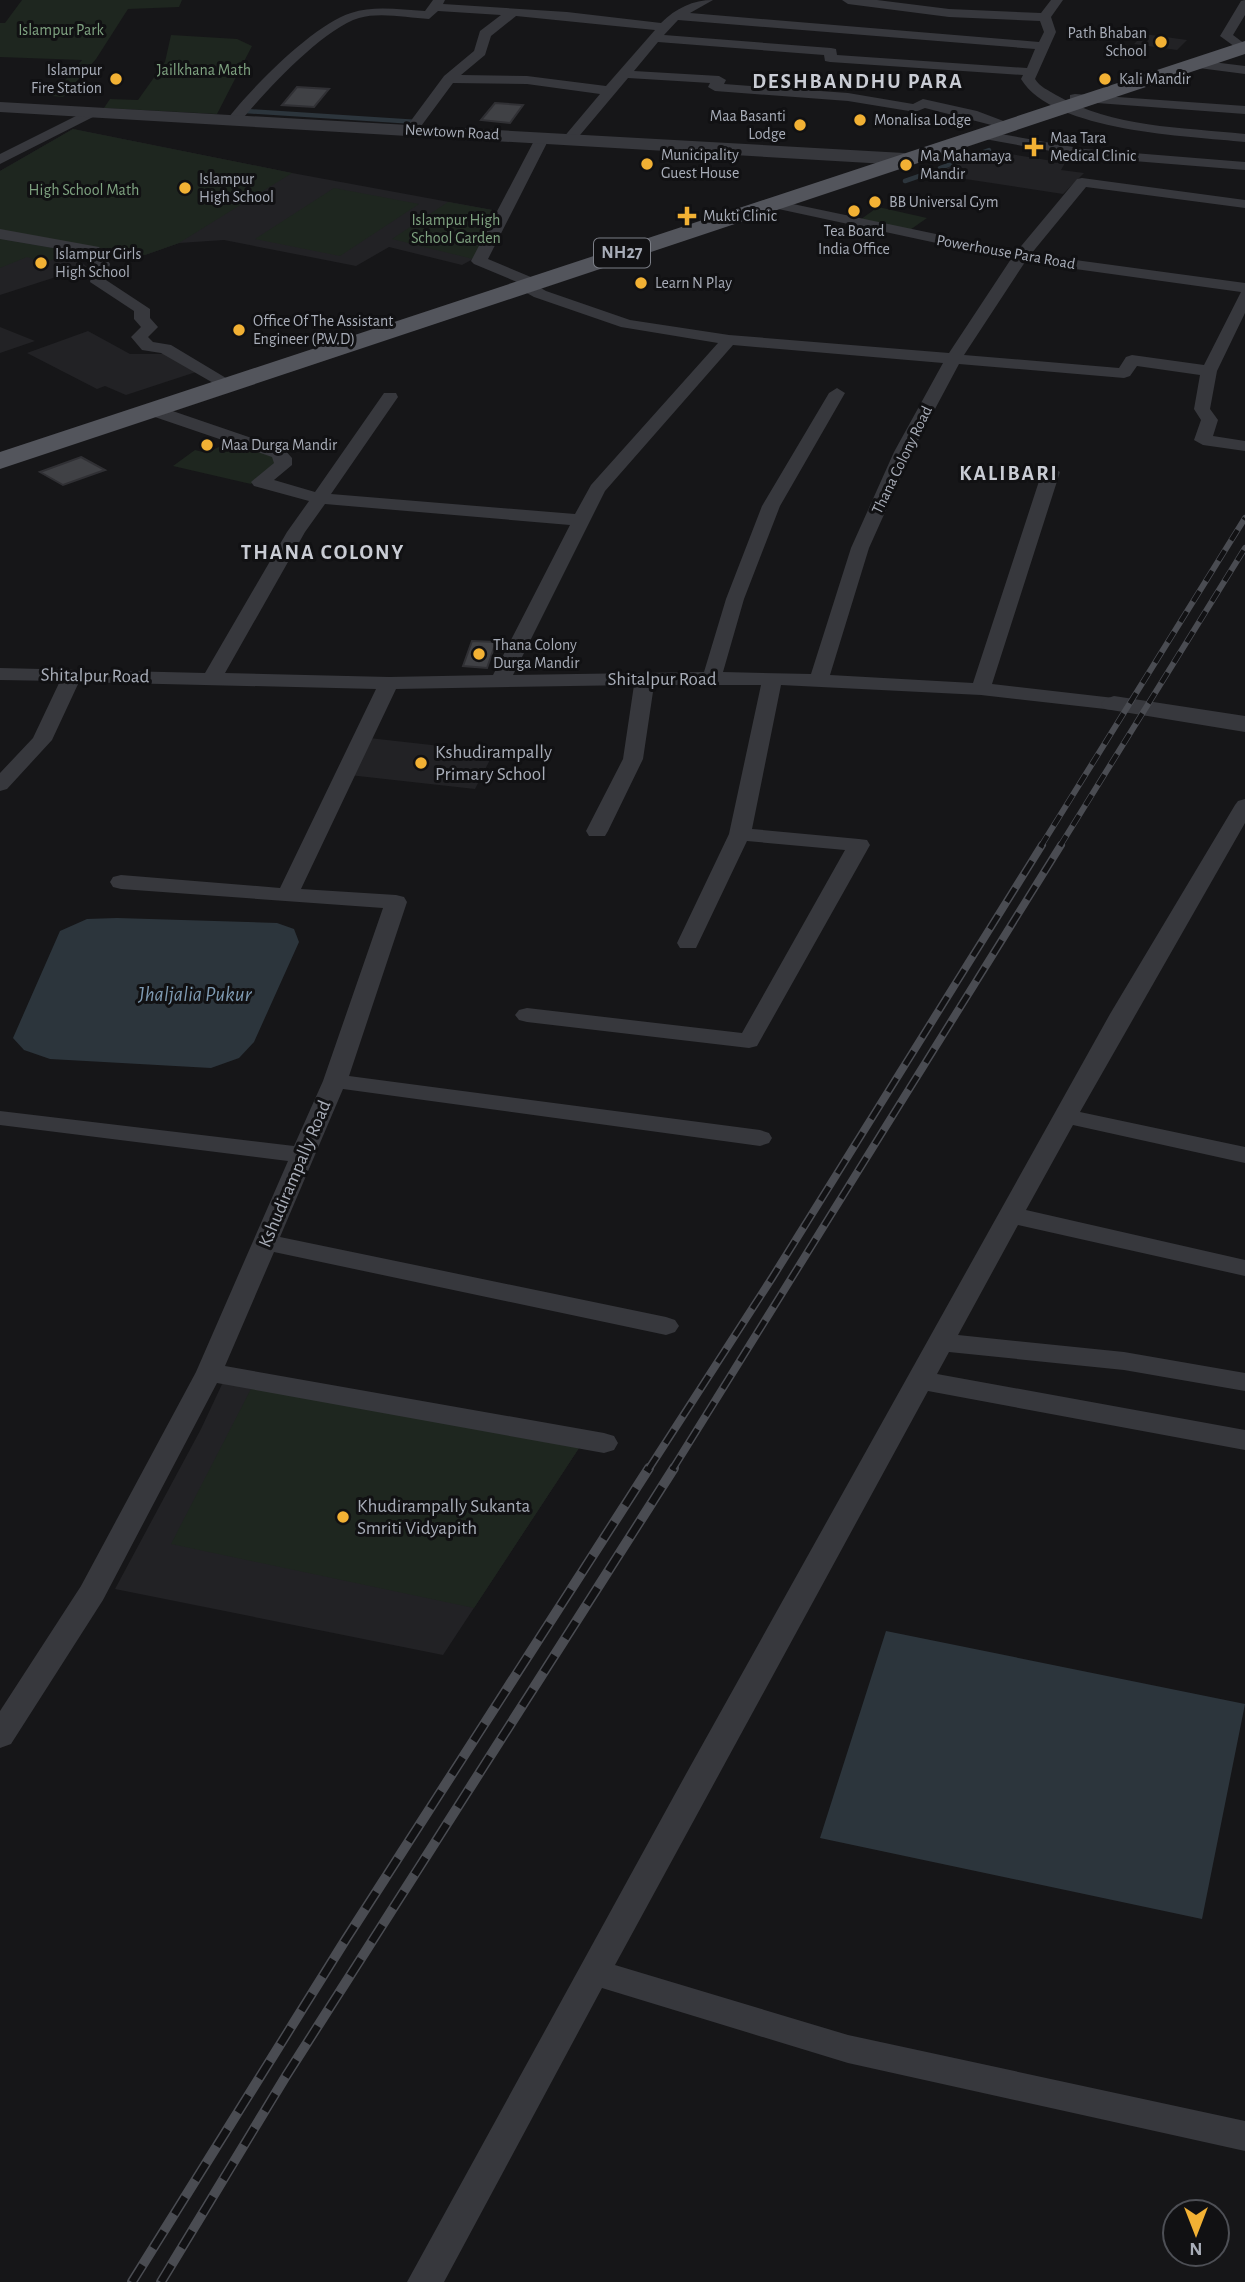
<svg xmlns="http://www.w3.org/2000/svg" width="1245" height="2282" font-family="'Alegreya Sans',sans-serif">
  <rect width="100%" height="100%" fill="#161618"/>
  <path fill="#222225" d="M1144 34 1187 40 1177 50 1134 44Z
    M73 129 292 173 498 211 473 259 462 265 389 247 356 266 224 240 179 243 145 255 102 248 99 250 0 171Z
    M992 151 1065 163 1061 170 1084 173 1063 194 939 175 944 169Z
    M0 236 89 251 77 258 87 267 0 295Z
    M0 327 35 341 0 353Z
    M88 331 130 354H170L199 371 126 395 105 386 97 389 27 353Z
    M369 738 494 752 475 789 349 775Z
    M224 1380 581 1445 443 1655 115 1589 201 1429Z"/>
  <path fill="#1e261f" d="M22 0H182L179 7 128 9 96 59 63 97 52 96 82 60 0 57V23H5Z
    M171 35 237 39 252 46 217 114 104 108 110 99 138 100 165 62Z
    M73 129 292 173 179 243 145 255 0 233V171Z
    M334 188 419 204 340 256 255 239Z
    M448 202 498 211 473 259 392 239Z
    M878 207 927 218 907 232 857 222Z
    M0 239 72 251 45 263 27 257 0 268Z
    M234 439 264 449 278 460 251 484 173 466 195 450 207 453Z
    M253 1385 581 1445 474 1608 171 1544Z"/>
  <path fill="#2c353c" d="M117 918 277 923 294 929 299 942 254 1042 239 1058 211 1068 50 1059 24 1050 13 1038 60 931 87 919Z
    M886 1631 1245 1704 1202 1919 820 1838Z"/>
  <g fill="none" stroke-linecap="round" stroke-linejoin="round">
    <path stroke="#2c353c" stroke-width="4.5" d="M246 111 417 122
      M940 168 989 150
      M905 181 931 172"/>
  </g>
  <path fill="#404145" stroke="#303034" stroke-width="2" d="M297 87 329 89 314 107 282 105Z
    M495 103 523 105 510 123 481 120Z
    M81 457 105 470 63 485 40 472Z
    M472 641 496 642 487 668 463 666Z"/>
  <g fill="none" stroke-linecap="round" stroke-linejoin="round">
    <path fill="#37383d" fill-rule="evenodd" d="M433 0H445L443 4 567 12 661 23C676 8 693 0 713 0L690 13 1039 42 1044 32 1040 21 949 17 848 4 842 0H877L949 9 1041 13 1051 0H1063L1051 17 1056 32 1035 79C1040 87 1048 90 1056 95 1113 128 1181 127 1245 134V142C1189 136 1053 132 1021 79L1023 75 830 62 825 61 824 55 658 42 634 71 719 76 726 80 724 84 848 93 913 104 923 99 977 111 1014 125 1007 129 925 108 915 112 848 101 715 91 708 87 710 83 628 78 575 141H565L563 138 600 94 527 84 453 83 416 133 411 134 404 130 444 76 474 51 480 31 501 15 438 11 429 19C407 18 381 12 359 18 322 29 263 94 238 124H228L226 121C249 90 314 24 351 13 375 5 401 10 425 11ZM516 16 655 30 606 86 527 76 461 75 485 55 491 36ZM678 20 1035 49 1027 68 837 55 836 49 831 48 664 35Z
      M1245 0V15L1233 35 1245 44V51L1242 52 1220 36 1241 1Z
      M1196 60 1245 66V74L1191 67V61Z
      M1075 94 1245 106V114L1070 101V95Z
      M92 108 97 109V115L0 164V154Z
      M984 131 1084 149 1245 162V170L1084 157 979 138V132Z
      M543 133 550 137 488 259 538 280 539 287 546 291 630 320 729 335 949 353 1011 259 769 207 762 203 764 200 769 199 1017 251 1077 179 1082 178 1245 200V208L1086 187 1031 254 1245 283V313L1217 371 1210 409 1218 420 1213 436 1245 441V451L1203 445 1194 440 1201 420 1194 409 1200 375 1137 366 1130 376 1124 378 959 364 912 452 869 548 830 675 973 683 1042 472 1051 467 1060 472 992 684 1114 698 1121 700 1124 704 1121 708 1114 710 981 695 781 685 752 829 859 839 867 840 870 845 757 1046 749 1048 527 1022 519 1020 515 1015 519 1010 527 1008 742 1033 845 850 747 841 696 948H680L677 943 729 834 761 685H654L643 759 608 831 605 836H589L586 831 623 759 634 685 396 689 301 889 396 895 404 897 407 902 349 1076 760 1130 769 1133 772 1138 769 1143 760 1146 343 1089 280 1237 666 1317 675 1320 679 1326 675 1332 666 1335 274 1252 225 1366 604 1433 614 1436 618 1443 614 1450 604 1453 217 1383 103 1600 11 1744 0 1748V1711L81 1586 196 1372 288 1161 0 1125V1111L294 1146 323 1081 383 908 121 889 113 887 110 882 113 877 121 875 280 888 376 689 79 682 52 740 7 789 0 791V773L33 738 60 681 0 680V668L205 673 287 532 309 501 254 486 251 482 274 463 272 457 146 414 144 410 146 406H158L284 449 292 458V465L274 480 315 492 384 393H396L398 397 331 494 575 514 591 485 718 343 621 327 534 297 525 292 524 285 474 264 471 261 536 137ZM1025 262 1241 292 1204 365 1132 355 1126 357 1119 368 964 355ZM733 345 943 363 894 452 851 548 811 674 723 672 744 599 780 506 845 393 837 388 829 393 762 506 726 599 704 672 513 675 605 491ZM325 504 570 525 493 675 389 677 225 673 305 532Z
      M0 229 99 247 110 264 106 280 150 309V318L158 327 148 337 153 342 171 345 236 384 228 389 222 388 161 353 142 350 131 337 141 327 134 319V311L90 282 94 264 88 254 0 239Z
      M1245 799V823L1080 1112 1245 1147V1163L1073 1125 1026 1210 1245 1260V1276L1018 1225 958 1335 1124 1352 1245 1373V1391L1124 1370 949 1352 937 1374 1245 1430V1450L928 1391 615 1965 848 2035 1245 2121V2151L848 2063 602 1988 444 2282H407L686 1774 1110 1014 1235 805 1238 801Z"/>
    <path fill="#37383d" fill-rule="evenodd" d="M0 102 904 153 913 159 904 165 0 112Z
      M1114 696 1245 716V732L1105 709 1101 704 1105 699Z"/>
    <path fill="#53555c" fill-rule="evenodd" d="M1245 41V54L0 469V452Z"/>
    <defs>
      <path id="rail-far2" d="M1041 846 1245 518
        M1060 846 1245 548"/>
      <path id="rail-far1" d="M648 1470 772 1278 1042 845
        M672 1470 1061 845"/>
      <path id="rail" d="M132 2282 346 1939 649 1468
        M161 2282 286 2076 674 1468"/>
    </defs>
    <use href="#rail-far2" stroke="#4a4c52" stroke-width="6"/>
    <use href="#rail-far1" stroke="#4a4c52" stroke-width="8"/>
    <use href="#rail" stroke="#4a4c52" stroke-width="10"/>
    <use href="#rail-far2" stroke="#111113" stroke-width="4.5" stroke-dasharray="12" stroke-linecap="butt"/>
    <use href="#rail-far1" stroke="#111113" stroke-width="5" stroke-dasharray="16" stroke-linecap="butt"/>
    <use href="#rail" stroke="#111113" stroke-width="7" stroke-dasharray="20" stroke-linecap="butt"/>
  </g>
  <g fill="#f2b134" stroke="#111113" stroke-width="2.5">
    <circle cx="1161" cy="42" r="7"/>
    <circle cx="116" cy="79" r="7"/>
    <circle cx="1105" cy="79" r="7"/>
    <circle cx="860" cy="120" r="7"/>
    <circle cx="800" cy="125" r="7"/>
    <path d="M1030.5 136.5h7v7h7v7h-7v7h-7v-7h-7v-7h7z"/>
    <circle cx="647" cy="164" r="7"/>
    <circle cx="906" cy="165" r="7"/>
    <circle cx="185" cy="188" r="7"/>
    <circle cx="875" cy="202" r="7"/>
    <circle cx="854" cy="211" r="7"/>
    <path d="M683.5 205.5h7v7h7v7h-7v7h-7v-7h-7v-7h7z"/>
    <circle cx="41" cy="263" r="7"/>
    <circle cx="641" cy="283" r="7"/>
    <circle cx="239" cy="330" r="7"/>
    <circle cx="207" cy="445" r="7"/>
    <circle cx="479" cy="654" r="7"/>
    <circle cx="421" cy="763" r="7"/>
    <circle cx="343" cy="1517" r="7"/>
  </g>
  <g text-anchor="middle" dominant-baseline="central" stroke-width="6" stroke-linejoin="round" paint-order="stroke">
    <g font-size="16" fill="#7fa381" stroke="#111113">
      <text x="61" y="30">Islampur Park</text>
      <text x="204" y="70">Jailkhana Math</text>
      <text x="84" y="190">High School Math</text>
      <text x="456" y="220">Islampur High<tspan x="456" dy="18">School Garden</tspan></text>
    </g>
    <g font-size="16" fill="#a8adb8" stroke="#111113" text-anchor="start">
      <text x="1147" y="33" text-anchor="end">Path Bhaban<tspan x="1147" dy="18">School</tspan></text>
      <text x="102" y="70" text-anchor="end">Islampur<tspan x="102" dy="18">Fire Station</tspan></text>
      <text x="1119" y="79">Kali Mandir</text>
      <text x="786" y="116" text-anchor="end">Maa Basanti<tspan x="786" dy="18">Lodge</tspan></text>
      <text x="874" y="120">Monalisa Lodge</text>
      <text x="1050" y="138">Maa Tara<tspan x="1050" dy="18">Medical Clinic</tspan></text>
      <text x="661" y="155">Municipality<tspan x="661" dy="18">Guest House</tspan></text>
      <text x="920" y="156">Ma Mahamaya<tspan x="920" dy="18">Mandir</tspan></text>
      <text x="199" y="179">Islampur<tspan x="199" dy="18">High School</tspan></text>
      <text x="889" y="202">BB Universal Gym</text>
      <text x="703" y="216">Mukti Clinic</text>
      <text x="854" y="231" text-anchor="middle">Tea Board<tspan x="854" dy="18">India Office</tspan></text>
      <text x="55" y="254">Islampur Girls<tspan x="55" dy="18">High School</tspan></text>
      <text x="655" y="283">Learn N Play</text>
      <text x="253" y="321">Office Of The Assistant<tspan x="253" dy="18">Engineer (P.W.D)</tspan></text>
      <text x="221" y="445">Maa Durga Mandir</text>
      <text x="493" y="645">Thana Colony<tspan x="493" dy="18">Durga Mandir</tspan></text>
    </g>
    <g font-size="16" fill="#a8adb8" stroke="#111113">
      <text transform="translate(452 132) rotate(3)">Newtown Road</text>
      <text transform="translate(1006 252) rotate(10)">Powerhouse Para Road</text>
      <text transform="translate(902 460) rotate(-64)">Thana Colony Road</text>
    </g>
    <rect fill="#111113" stroke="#7b7e86" stroke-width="2" x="594" y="238.5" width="56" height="29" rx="5"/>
    <g font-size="18" font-weight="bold" fill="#a8adb8">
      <text x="622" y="253">NH27</text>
    </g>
    <g font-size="19" fill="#a8adb8" stroke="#111113">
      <text transform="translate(95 676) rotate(1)">Shitalpur Road</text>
      <text x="662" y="679">Shitalpur Road</text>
      <text transform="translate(295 1174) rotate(-67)">Kshudirampally Road</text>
    </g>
    <g font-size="19" fill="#a8adb8" stroke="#111113" text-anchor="start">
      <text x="435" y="752">Kshudirampally<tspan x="435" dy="22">Primary School</tspan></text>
      <text x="357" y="1506">Khudirampally Sukanta<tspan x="357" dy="22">Smriti Vidyapith</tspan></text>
    </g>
    <g font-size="21" font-weight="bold" letter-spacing="2" fill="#c9ccd4" stroke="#111113">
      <text x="858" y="81">DESHBANDHU PARA</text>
      <text x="1009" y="473">KALIBARI</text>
      <text x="323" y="552">THANA COLONY</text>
    </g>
    <g font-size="21" font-style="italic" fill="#7f9bb3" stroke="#111113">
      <text x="195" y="994">Jhaljalia Pukur</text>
    </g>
  </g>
  <g transform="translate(1196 2233) rotate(180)"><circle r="33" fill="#111113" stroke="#4d4f55" stroke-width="2"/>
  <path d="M0-5L12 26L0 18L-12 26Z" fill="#f2b134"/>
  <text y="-10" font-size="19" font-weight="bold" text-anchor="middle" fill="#a8adb8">N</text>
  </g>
</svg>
